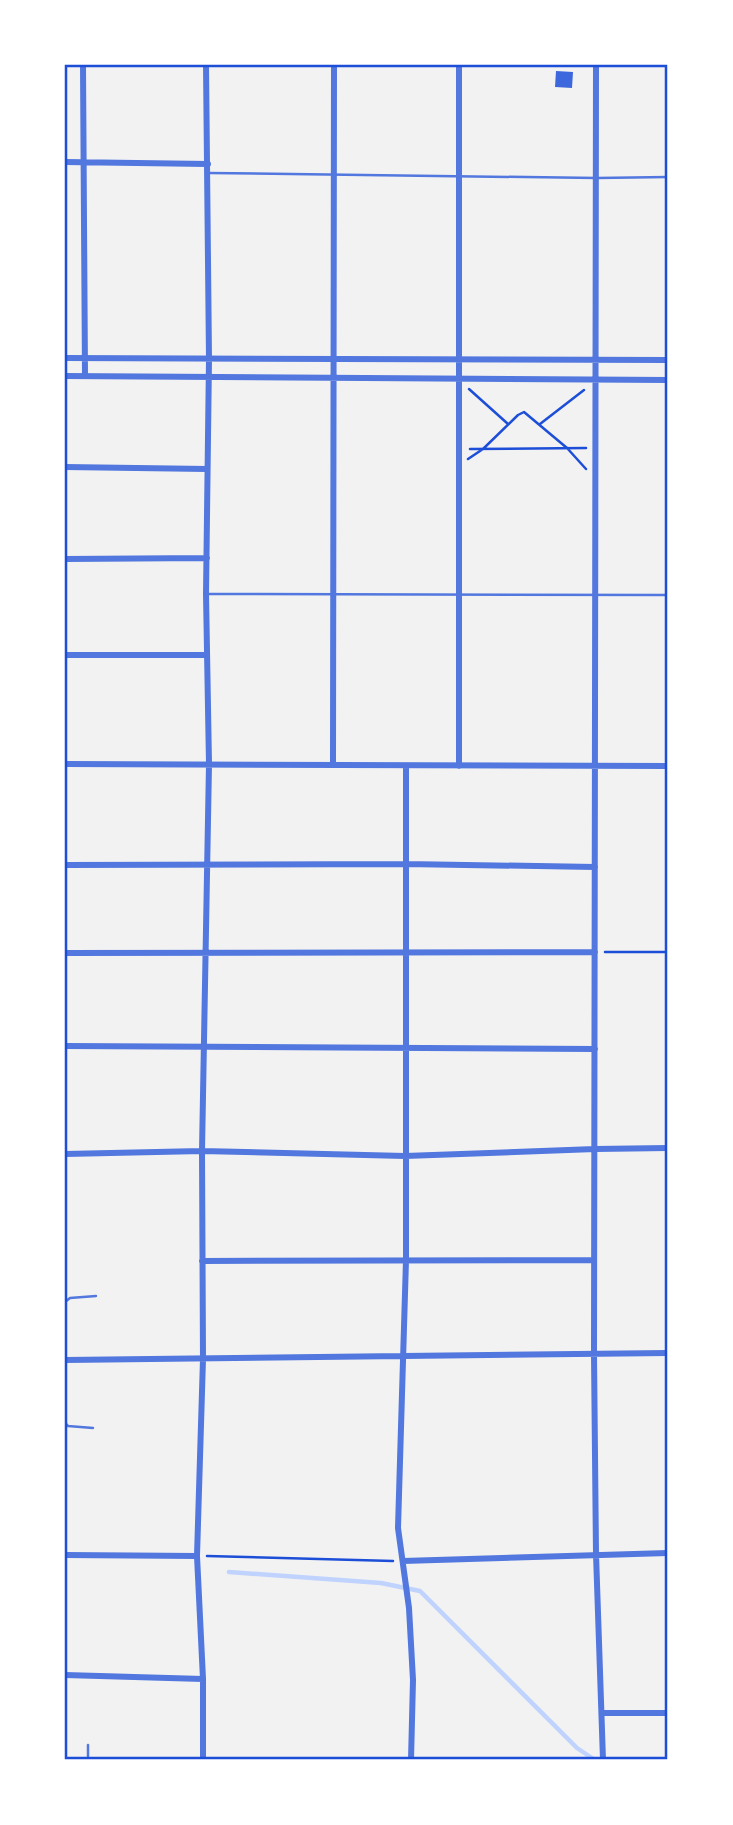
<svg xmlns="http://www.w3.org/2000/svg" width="733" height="1825" font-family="'Work Sans',sans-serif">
  <rect width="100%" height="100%" fill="#f2f2f2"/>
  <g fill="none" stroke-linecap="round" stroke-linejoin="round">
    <path stroke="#bfd3fe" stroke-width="4.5" d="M229 1572 381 1583 420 1591 577 1748 595 1760"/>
  </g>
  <path fill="#3d67dc" d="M556 71 573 72 572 88 555 87Z"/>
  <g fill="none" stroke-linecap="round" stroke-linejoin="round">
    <path stroke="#1d4ed8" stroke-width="2.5" d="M469 389 508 424
      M540 424 584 390
      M470 449 586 448
      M468 459 483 449 518 415 524 412 567 448 586 469
      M605 952H668
      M207 1556 393 1561"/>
    <path stroke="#5277de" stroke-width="2.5" d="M209 173 597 178 668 177
      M206 594 668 595
      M65 1302 70 1298 96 1296
      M65 1423 68 1426 93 1428
      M88 1745V1760"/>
    <path stroke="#5277de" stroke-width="6" d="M83 65 85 376
      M596 65 594 1355 596 1554 603 1760
      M65 162 208 164
      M65 358 668 360
      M65 376 668 380
      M65 467 207 469
      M65 559 207 558
      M65 655H207
      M65 764 668 766
      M333 764 334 65
      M406 766V1260L398 1528 409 1608 413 1680 411 1760
      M459 766V65
      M65 865 406 864 595 867
      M65 953 595 952
      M65 1046 595 1049
      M65 1154 202 1151 405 1156 595 1149 668 1148
      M202 1261 594 1260
      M65 1360 668 1353
      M65 1555 197 1556
      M403 1561 668 1553
      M65 1675 203 1679
      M602 1713H668
      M203 1760V1679L197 1556 203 1359 202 1151 209 764 206 594 209 359 206 65"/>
  </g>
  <rect width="733" height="1825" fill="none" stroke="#ffffff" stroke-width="133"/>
  <rect x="66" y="66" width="600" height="1692" fill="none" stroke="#1d4ed8" stroke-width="2.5"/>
</svg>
